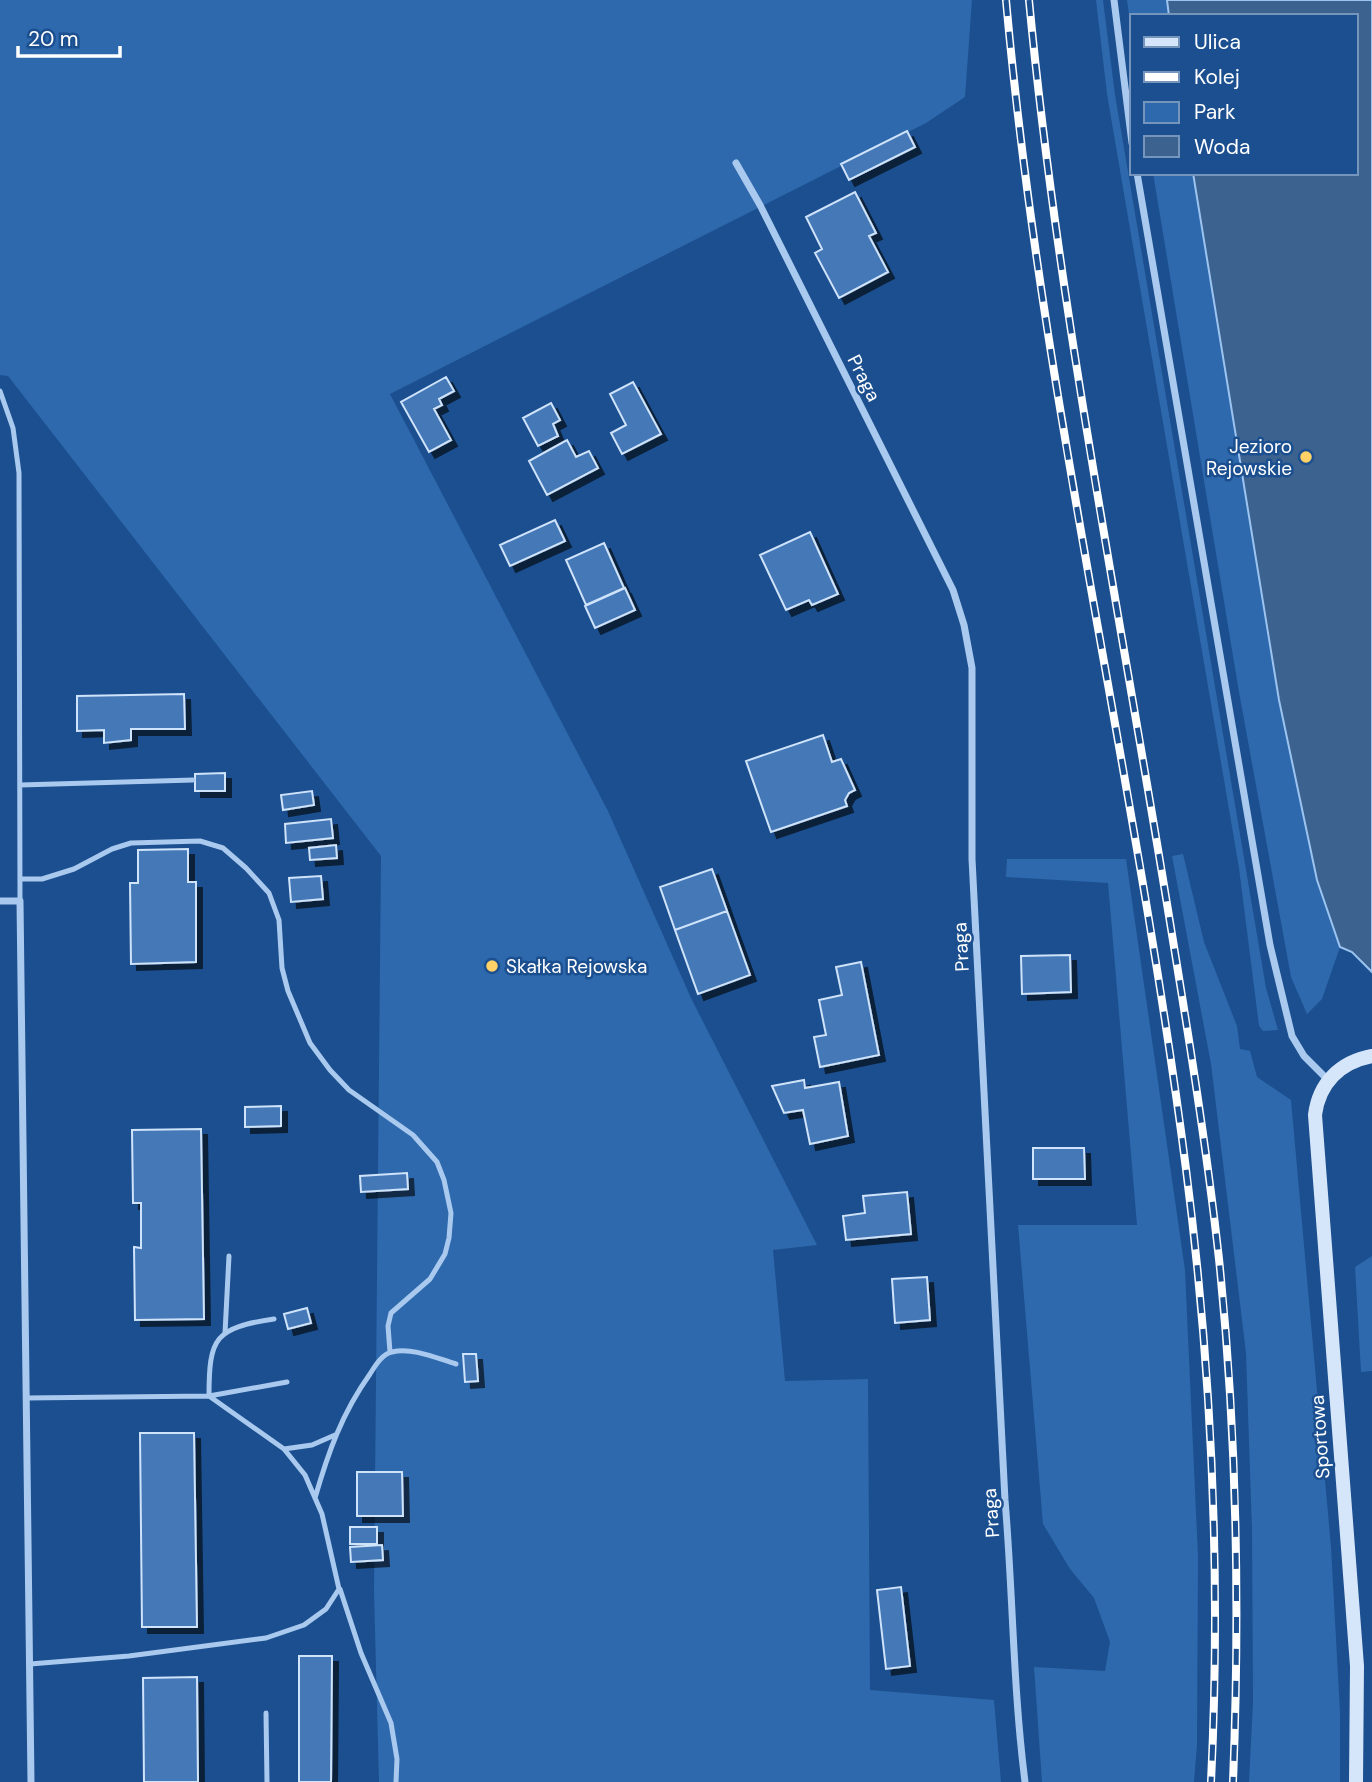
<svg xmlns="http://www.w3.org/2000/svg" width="1372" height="1782" font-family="'DM Sans',sans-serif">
  <defs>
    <filter id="shadow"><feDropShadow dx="6" dy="6" stdDeviation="0" flood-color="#0009"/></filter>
  </defs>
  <rect width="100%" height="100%" fill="#1b4f8f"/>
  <path fill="#2e69ad" d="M0 0H972L965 97 926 123 390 394 608 811 691 998 817 1245 773 1250 785 1381 868 1379 870 1690 994 1700 1001 1782H379L374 1591 381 856 8 376 0 375Z
    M1096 0H1103L1115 95 1266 988 1278 1030 1263 1031 1259 1026 1239 868 1107 94Z
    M1127 0H1167L1169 16H1132V38Z
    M1153 173H1193L1279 700 1317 880 1340 947 1322 999 1307 1014 1291 977 1239 692Z
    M1183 854 1204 942 1237 1026 1240 1049 1250 1051 1257 1077 1291 1100 1331 1547 1340 1712V1782H1249L1253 1702 1252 1530 1246 1353 1211 1064 1172 856Z
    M1007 859H1126L1185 1270 1198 1556 1197 1745 1194 1782H1042L1034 1667 1105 1671 1110 1642 1094 1598 1070 1569 1043 1524 1018 1225H1137L1108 883 1006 877Z
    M1372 1256V1371L1361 1372 1355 1267Z"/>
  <path fill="#3c6290" stroke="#9cc4f0" stroke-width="2" d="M1167 0H1372V972L1352 952 1340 947 1317 880 1279 700 1193 173H1356V16H1169Z"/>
  <path fill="#4478b7" stroke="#cfe3fa" stroke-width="2" filter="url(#shadow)" d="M907 131 915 147 849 180 841 164Z
    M855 192 876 233 869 236 888 272 839 298 815 253 822 249 806 217Z
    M446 377 454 391 439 399 442 405 434 409 451 440 429 452 401 402Z
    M633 382 661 434 622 454 611 433 626 425 610 394Z
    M551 403 560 420 553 424 558 436 538 446 523 418Z
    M567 440 576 457 589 451 598 468 547 495 529 461Z
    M555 520 565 541 510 566 500 545Z
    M810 532 838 594 812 605 809 600 786 610 760 555Z
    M604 543 624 588 586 605 566 560Z
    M625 588 635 610 595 628 585 606Z
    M184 694 185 729H131V740L104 743V730L77 731V696Z
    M823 735 832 762 841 759 855 790 849 793 845 800 847 806 771 832 746 761Z
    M225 773V791H195V774Z
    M312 791 314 805 283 810 281 795Z
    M331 819 333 838 286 843 285 824Z
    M336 845 337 858 310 860 309 848Z
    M188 849V882H196V962L131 964 130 883H138V850Z
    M712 869 727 911 675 930 660 887Z
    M321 876 323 899 291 902 289 878Z
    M727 911 750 975 698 994 675 930Z
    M1070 955 1071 992 1022 994 1021 956Z
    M861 962 879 1055 820 1067 814 1037 826 1035 819 1000 842 995 836 967Z
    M804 1080 805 1088 839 1082 848 1136 810 1144 803 1110 784 1113 772 1086Z
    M281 1106V1126L245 1127V1107Z
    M201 1129 204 1319 135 1320 134 1247 141 1248V1203H133L132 1130Z
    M1033 1148H1084L1085 1179H1033Z
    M407 1173 408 1189 361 1192 360 1176Z
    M907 1192 911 1234 846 1240 843 1216 865 1213 863 1196Z
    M927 1277 930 1320 895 1323 892 1279Z
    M307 1308 311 1323 288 1329 284 1314Z
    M463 1354H476L478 1381 465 1382Z
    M140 1433H194L197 1627H142Z
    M357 1472H402L403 1516H357Z
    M350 1527H377V1544H350Z
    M382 1545 383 1560 351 1562 350 1547Z
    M901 1587 910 1666 886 1669 877 1590Z
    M299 1656H332L331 1782H299Z
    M197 1677 198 1782H144L143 1678Z"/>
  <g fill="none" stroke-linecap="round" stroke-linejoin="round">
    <path stroke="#a9c9ee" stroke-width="5" d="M0 391 13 428 19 473 20 901
      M20 785 193 780
      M20 879H42L74 869 112 849 131 843 200 841 223 848 246 868 269 893 279 920 282 968 288 991 310 1043 330 1070 349 1090 413 1135 437 1162 444 1180 451 1213 449 1238 445 1254 430 1279 391 1313 388 1326 390 1352
      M274 1319C215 1328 209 1337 209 1396L287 1382
      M225 1333 229 1256
      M26 1398 209 1396 284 1449 305 1475 322 1514 339 1589 326 1609 304 1625 266 1638 129 1656 30 1664
      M284 1449 312 1445 335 1435
      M315 1498C328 1453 342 1413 370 1374 375 1366 382 1354 392 1352 412 1347 436 1358 456 1364
      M340 1589 361 1653 391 1723 397 1759 396 1782
      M266 1713 267 1782"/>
    <path stroke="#a9c9ee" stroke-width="7" d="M1114 0 1132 143
      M736 163 760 205 953 590 964 625 972 668V859L1005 1500C1013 1594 1013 1688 1025 1782
      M1137 173 1270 945 1292 1036 1304 1056 1329 1081
      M0 901H20L31 1782"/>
    <path stroke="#d6e6fa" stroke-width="14" d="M1356 1782 1357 1666 1315 1115C1319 1083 1340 1062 1372 1056"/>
    <defs>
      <path id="rail" d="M1006 0C1041 393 1136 778 1186 1169 1212 1372 1221 1578 1211 1782
        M1029 0C1058 306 1119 607 1168 910 1187 1026 1206 1142 1219 1259 1237 1433 1240 1607 1233 1782"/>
    </defs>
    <use href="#rail" stroke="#fff" stroke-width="8"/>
    <use href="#rail" stroke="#1b4f8f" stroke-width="5" stroke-dasharray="16" stroke-linecap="butt"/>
  </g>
  <g fill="#ffd166" stroke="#1b4f8f" stroke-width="2.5">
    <circle cx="1306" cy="457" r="7"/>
    <circle cx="492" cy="966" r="7"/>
  </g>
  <g text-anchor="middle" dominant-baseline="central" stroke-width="5" stroke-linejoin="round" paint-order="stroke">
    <g font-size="19" fill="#fff" stroke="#1b4f8f">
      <text transform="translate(864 378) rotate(63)">Praga</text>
      <text transform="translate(961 947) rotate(-93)">Praga</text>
      <text transform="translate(1320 1437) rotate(-94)">Sportowa</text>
      <text transform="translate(991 1513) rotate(-94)">Praga</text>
    </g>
    <g font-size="19" fill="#fff" stroke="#1b4f8f" text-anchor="end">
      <text x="1292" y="446">Jezioro<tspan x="1292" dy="22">Rejowskie</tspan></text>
      <text x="506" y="966" text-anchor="start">Skałka Rejowska</text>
    </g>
  </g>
  <rect x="1130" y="14" width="228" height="161" fill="#1b4f8f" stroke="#7695bc" stroke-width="2"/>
  <rect x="1144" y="37" width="35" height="10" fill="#d6e6fa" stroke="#7695bc" stroke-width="2"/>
  <text x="1194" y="49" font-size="21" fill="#ffffff">Ulica</text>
  <rect x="1144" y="72" width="35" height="10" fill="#ffffff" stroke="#7695bc" stroke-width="2"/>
  <text x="1194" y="84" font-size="21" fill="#ffffff">Kolej</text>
  <rect x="1144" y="102" width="35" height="21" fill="#2e69ad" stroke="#7695bc" stroke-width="2"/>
  <text x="1194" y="119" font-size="21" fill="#ffffff">Park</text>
  <rect x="1144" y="136" width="35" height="21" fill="#3c6290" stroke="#7695bc" stroke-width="2"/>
  <text x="1194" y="154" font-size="21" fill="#ffffff">Woda</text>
  <path d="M18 46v10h102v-10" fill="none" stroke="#ffffff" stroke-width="3.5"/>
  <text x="28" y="46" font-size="21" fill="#ffffff" stroke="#1b4f8f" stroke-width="5" paint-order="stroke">20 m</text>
</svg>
